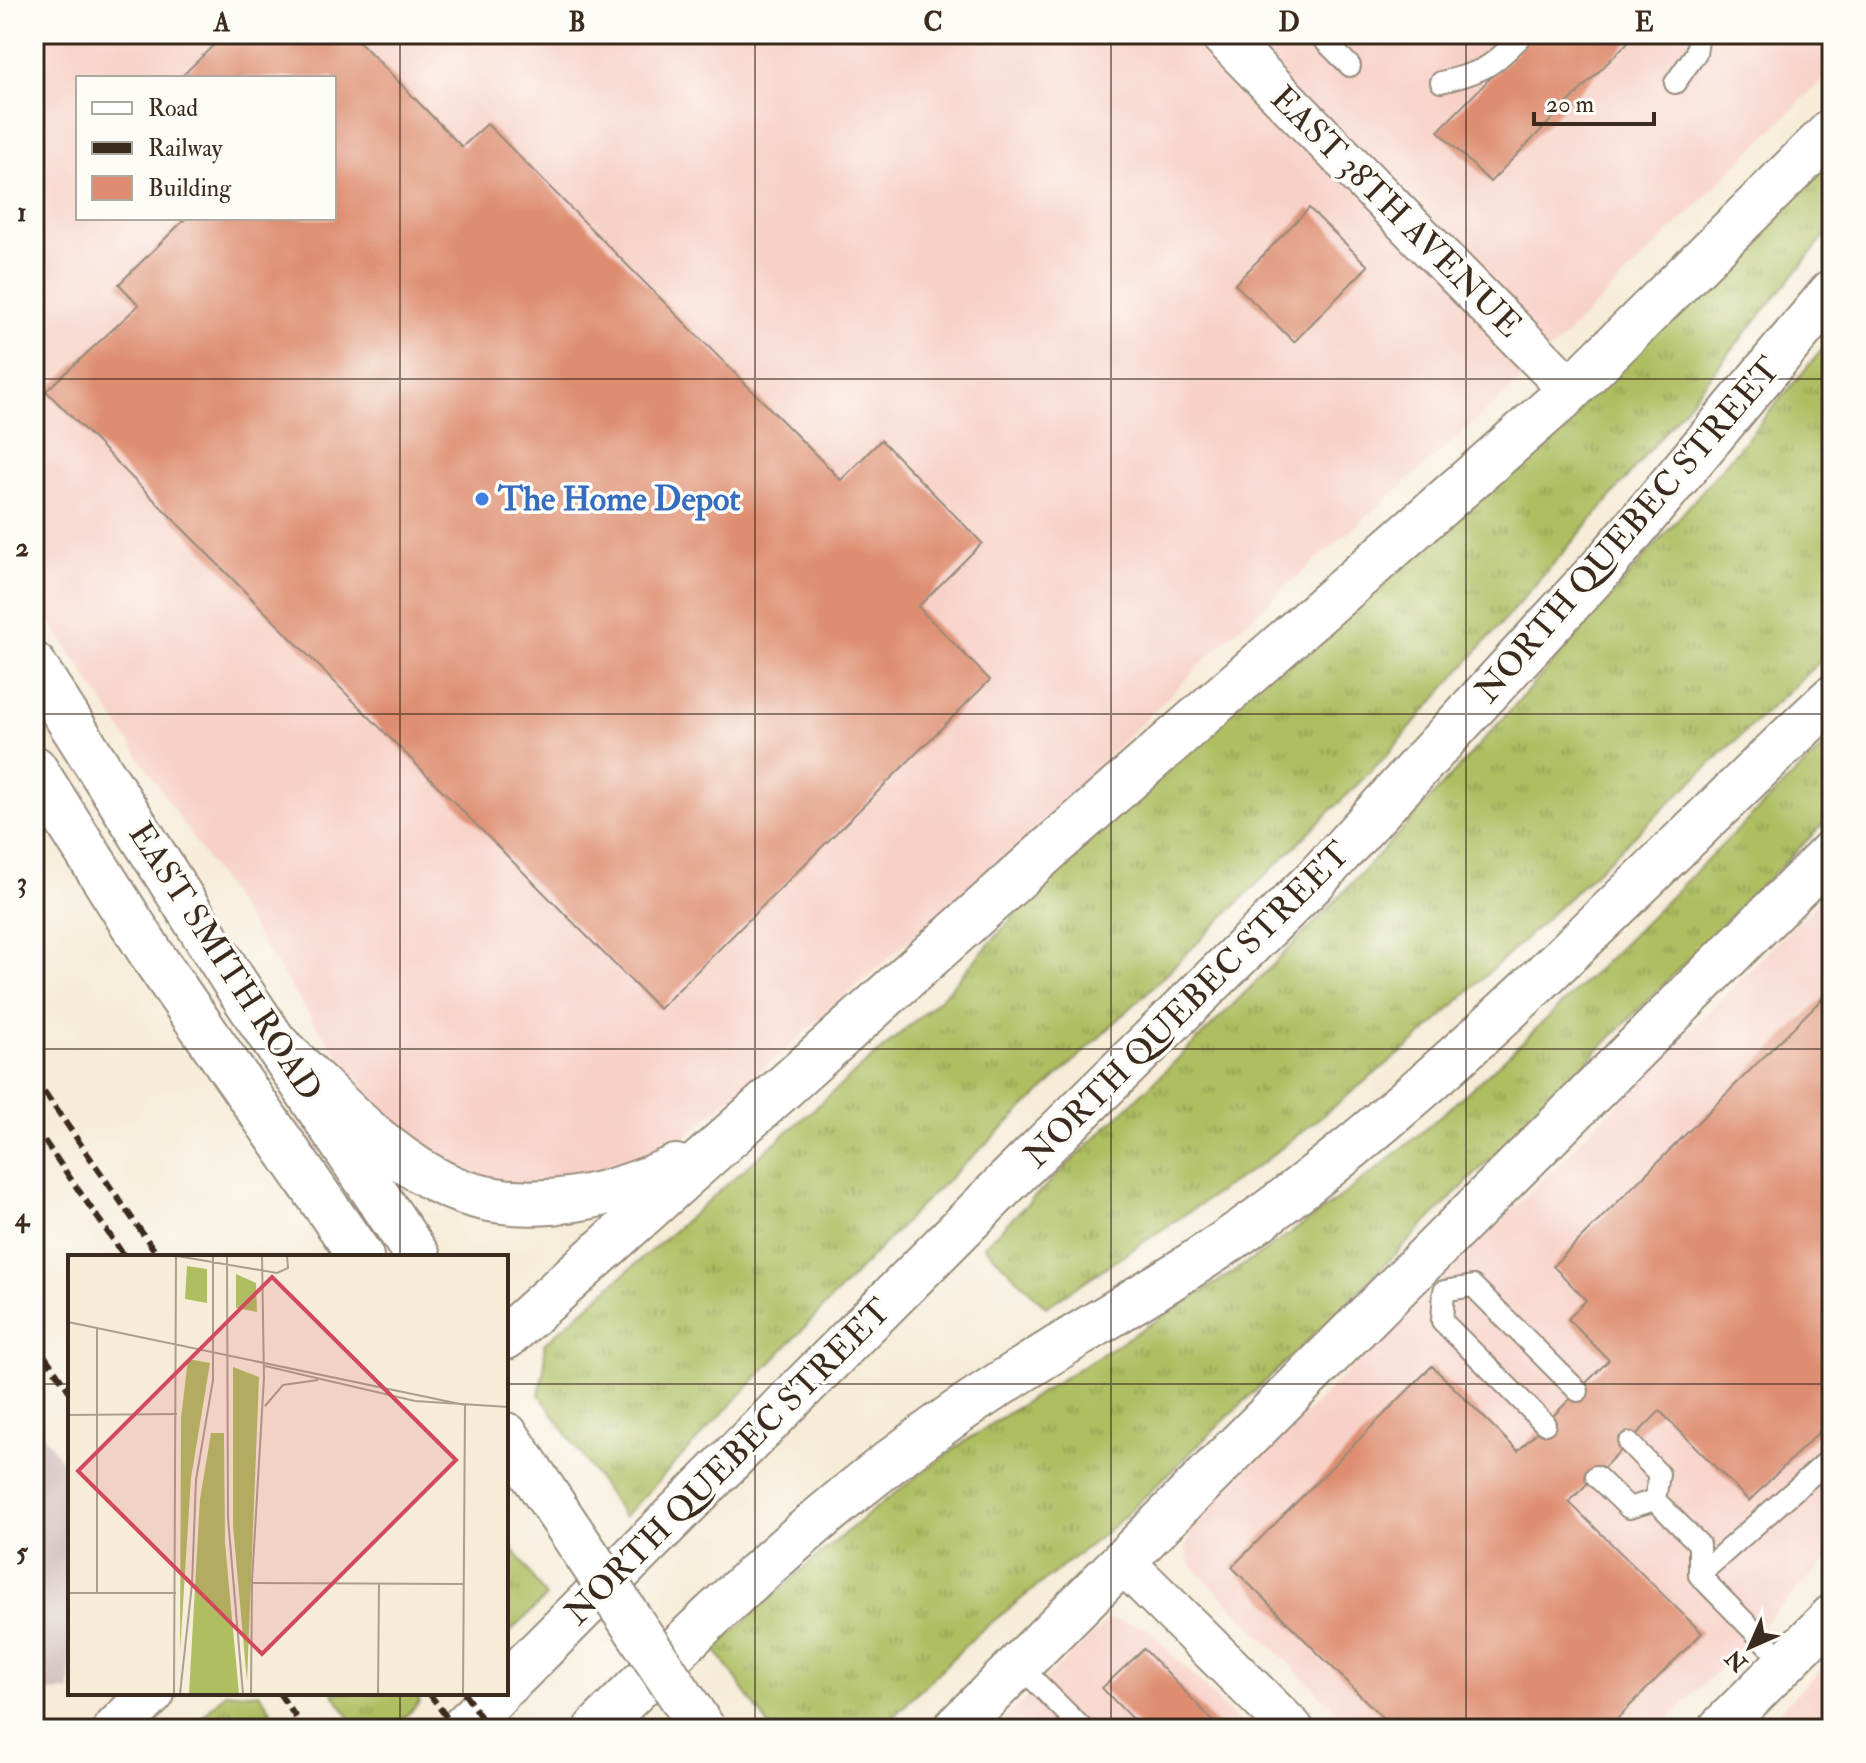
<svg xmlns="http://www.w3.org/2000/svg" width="1866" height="1763" font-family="'IM FELL Double Pica',serif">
  <defs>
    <pattern id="grass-tufts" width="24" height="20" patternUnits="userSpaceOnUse" patternTransform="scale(2)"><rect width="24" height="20" fill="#aebe61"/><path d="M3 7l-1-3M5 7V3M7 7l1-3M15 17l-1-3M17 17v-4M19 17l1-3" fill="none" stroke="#8f9b4f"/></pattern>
  </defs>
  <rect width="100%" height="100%" fill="#fdfcf7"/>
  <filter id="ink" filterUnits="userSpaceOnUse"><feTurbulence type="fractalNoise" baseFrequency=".0125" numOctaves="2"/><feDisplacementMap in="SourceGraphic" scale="16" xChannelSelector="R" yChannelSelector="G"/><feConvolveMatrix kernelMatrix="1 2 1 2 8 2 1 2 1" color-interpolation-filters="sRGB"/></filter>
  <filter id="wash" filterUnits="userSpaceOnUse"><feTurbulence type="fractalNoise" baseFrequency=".006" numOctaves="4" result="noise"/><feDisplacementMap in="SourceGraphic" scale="32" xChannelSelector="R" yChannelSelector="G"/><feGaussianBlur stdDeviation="1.8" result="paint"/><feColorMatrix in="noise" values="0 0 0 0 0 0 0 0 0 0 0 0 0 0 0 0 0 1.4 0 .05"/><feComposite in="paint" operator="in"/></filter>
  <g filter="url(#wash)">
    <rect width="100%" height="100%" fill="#f6ecd8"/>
    <path fill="#f7d1c8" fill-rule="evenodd" d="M34 34H1832V70L1508 393 1234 632 1028 835 681 1141 644 1163 520 1190 423 1154 390 1121 319 1030 34 597ZM78 78H334V218H78Z
      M1832 887V1556L1658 1729H1354L1192 1566 1185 1548 1190 1531 1200 1516 1490 1233Z
      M1109 1619 1145 1627 1246 1729H993Z
      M1832 1658V1729H1784L1773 1717Z"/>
    <path fill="#d2bfc0" d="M34 1421 70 1473V1691L34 1692Z"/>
    <path fill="url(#grass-tufts)" stroke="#747440" stroke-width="2" d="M1832 155V228L1607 502 1386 756 1156 984 923 1203 624 1517 539 1394 545 1363 544 1344 942 997 1066 858Z
      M1832 338V650L1416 1041 1265 1161 1046 1307 984 1246C1101 1131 1223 1019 1336 900 1508 718 1671 529 1832 338Z
      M1832 739V815L1349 1301 1115 1525 977 1634 881 1729H771L715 1649C793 1576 872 1506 960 1445 1090 1356 1230 1283 1355 1186 1528 1053 1673 887 1832 739Z
      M506 1538 546 1597 506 1636Z
      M225 1693H259L284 1729H191Z
      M333 1693H414L420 1702 392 1729H357Z"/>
    <g id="blocks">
      <path fill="#de8d70" d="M225 34H352L462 147 487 124 841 480 881 440 982 543 918 607 990 680 659 1009 46 391 139 305 119 284 186 218H334V78H180Z
        M1534 34H1636L1490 182 1438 131Z
        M1309 208 1368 266 1294 342 1235 284Z
        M1832 989V1419L1749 1501 1660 1411 1569 1502 1702 1633 1607 1729H1394L1232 1567 1432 1366 1518 1451 1609 1360 1568 1319 1586 1300 1553 1266Z
        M1144 1649 1221 1729H1142L1102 1688Z"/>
    </g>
  </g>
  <g filter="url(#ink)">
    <use href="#blocks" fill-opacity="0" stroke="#988b7b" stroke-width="2"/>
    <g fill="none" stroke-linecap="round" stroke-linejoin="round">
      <defs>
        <path id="lane" d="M1318 34 1350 66
          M1441 82C1485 72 1492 66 1524 34
          M1675 83 1696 53 1699 34
          M1545 1424 1442 1321 1444 1291 1473 1286 1578 1391
          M1596 1476 1629 1508 1655 1500 1659 1474 1629 1443
          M1655 1500 1699 1544V1575L1785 1663
          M1699 1575 1832 1457
          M1019 1665 1083 1729"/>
        <path id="street" d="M1221 34 1571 390
          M1122 1561 1292 1729
          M1719 1729 1832 1616"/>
        <path id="secondary" d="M34 665 235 983 418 1257
          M34 768 154 958 361 1257
          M506 1435 536 1479"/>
        <path id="primary" d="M276 1044C326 1091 374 1146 434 1179 509 1221 603 1201 676 1167
          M506 1337 1058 841 1560 400 1832 131
          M506 1685 1004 1185 1314 881 1604 565 1832 292
          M116 1729 152 1693
          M462 1729 498 1693
          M596 1729C713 1612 819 1510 955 1414 1062 1340 1178 1281 1282 1202 1480 1052 1651 867 1832 698
          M955 1729 1832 852"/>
      </defs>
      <use href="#lane" stroke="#988b7b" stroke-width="24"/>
      <use href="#street" stroke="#988b7b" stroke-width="46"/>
      <use href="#secondary" stroke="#988b7b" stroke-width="48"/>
      <use href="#primary" stroke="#988b7b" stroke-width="48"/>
      <use href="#lane" stroke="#fff" stroke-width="20"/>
      <use href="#street" stroke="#fff" stroke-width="42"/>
      <use href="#secondary" stroke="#fff" stroke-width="44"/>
      <use href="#primary" stroke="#fff" stroke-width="44"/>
      <path stroke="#3b2a1e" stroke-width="6" stroke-dasharray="12 6" stroke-linecap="butt" d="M34 1077 159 1257
        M34 1126 125 1257
        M34 1341 70 1392
        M279 1693 304 1729
        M429 1693 455 1729
        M464 1693 489 1729"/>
      <defs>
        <path id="secondary-bridge" d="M536 1479 703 1729"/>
      </defs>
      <use href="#secondary-bridge" stroke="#988b7b" stroke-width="48" stroke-linecap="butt"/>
      <use href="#secondary-bridge" stroke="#fff" stroke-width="44"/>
    </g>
  </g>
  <path fill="none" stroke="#3b2a1e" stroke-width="2" stroke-opacity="0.55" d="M400 34V1257M755 34V1729M1111 34V1729M1466 34V1729M34 379H1832M34 714H1832M34 1049H1832M34 1384H70M506 1384H1832M400 1693V1729"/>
  <circle fill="#3f7fe0" stroke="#fdfcf7" stroke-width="3" cx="482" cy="499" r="8"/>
  <g text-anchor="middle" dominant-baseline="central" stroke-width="7" stroke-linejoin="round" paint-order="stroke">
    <g font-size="34" fill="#3b2a1e" stroke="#fdfcf7">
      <text transform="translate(1396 212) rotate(45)">EAST 38TH AVENUE</text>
      <text transform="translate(1628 530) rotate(-49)">NORTH QUEBEC STREET</text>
      <text transform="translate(225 962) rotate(57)">EAST SMITH ROAD</text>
      <text transform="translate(1187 1005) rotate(-45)">NORTH QUEBEC STREET</text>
      <text transform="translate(728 1462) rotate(-45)">NORTH QUEBEC STREET</text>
    </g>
    <g font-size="34" font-weight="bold" fill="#366cbe" stroke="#fdfcf7" text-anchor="start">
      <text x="498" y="499">The Home Depot</text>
    </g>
  </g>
  <g transform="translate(68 1255)">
    <rect width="440" height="440" fill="#f6ecd8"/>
    <path d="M119 11 139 14V48L117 44ZM168 19 188 28 189 57 168 53ZM120 104 142 108 123 223 112 397 113 163ZM165 112 191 122 179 427 165 271ZM143 178H156L157 288 171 439H121L132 244Z" fill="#aebe61"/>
    <path fill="none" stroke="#ab9e8e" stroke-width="2" d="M109 1 209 18 220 13 219 1M159 1 160 263 175 439M0 67 397 150M29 73V338M197 111 347 146 440 152M197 151 215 130 250 125M0 160 109 159M184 328 396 329M0 338H108M106 439 108 1M112 439 124 329 128 225 145 125V1M183 439 184 326 196 123 194 1M310 439 311 329M395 439 397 150"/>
    <path fill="#d1495b" fill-opacity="0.15" stroke="#d1495b" stroke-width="4" d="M204 22 388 205 194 399 10 216Z"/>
    <rect width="440" height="440" fill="none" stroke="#3b2a1e" stroke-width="4"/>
  </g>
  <rect width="1866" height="1763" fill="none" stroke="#fdfcf7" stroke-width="88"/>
  <rect x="76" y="76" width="260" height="144" fill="#fdfcf7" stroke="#afa8a0" stroke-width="2"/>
  <rect x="92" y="102" width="40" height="12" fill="#ffffff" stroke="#afa8a0" stroke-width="2"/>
  <text x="148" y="116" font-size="24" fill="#3b2a1e">Road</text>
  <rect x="92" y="142" width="40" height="12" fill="#3b2a1e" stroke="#afa8a0" stroke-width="2"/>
  <text x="148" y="156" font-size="24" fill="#3b2a1e">Railway</text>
  <rect x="92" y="176" width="40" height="24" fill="#de8d70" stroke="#afa8a0" stroke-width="2"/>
  <text x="148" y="196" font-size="24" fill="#3b2a1e">Building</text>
  <g transform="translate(1750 1647) rotate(225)" stroke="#fdfcf7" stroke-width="6" paint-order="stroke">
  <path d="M0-6L14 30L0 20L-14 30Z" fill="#3b2a1e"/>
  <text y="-12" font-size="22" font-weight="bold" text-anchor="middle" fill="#3b2a1e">N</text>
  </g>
  <path d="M1534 112v12h120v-12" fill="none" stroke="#3b2a1e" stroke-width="4"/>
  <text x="1546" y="112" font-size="24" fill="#3b2a1e" stroke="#fdfcf7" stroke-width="6" paint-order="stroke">20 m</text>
  <rect x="44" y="44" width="1778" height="1675" fill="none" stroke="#3b2a1e" stroke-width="3"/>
  <g font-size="26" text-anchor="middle" font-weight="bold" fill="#3b2a1e">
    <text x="222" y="31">A</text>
    <text x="577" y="31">B</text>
    <text x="933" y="31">C</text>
    <text x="1289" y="31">D</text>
    <text x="1644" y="31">E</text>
    <text x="22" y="221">1</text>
    <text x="22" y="556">2</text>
    <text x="22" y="891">3</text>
    <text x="22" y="1226">4</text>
    <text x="22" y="1561">5</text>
  </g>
</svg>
